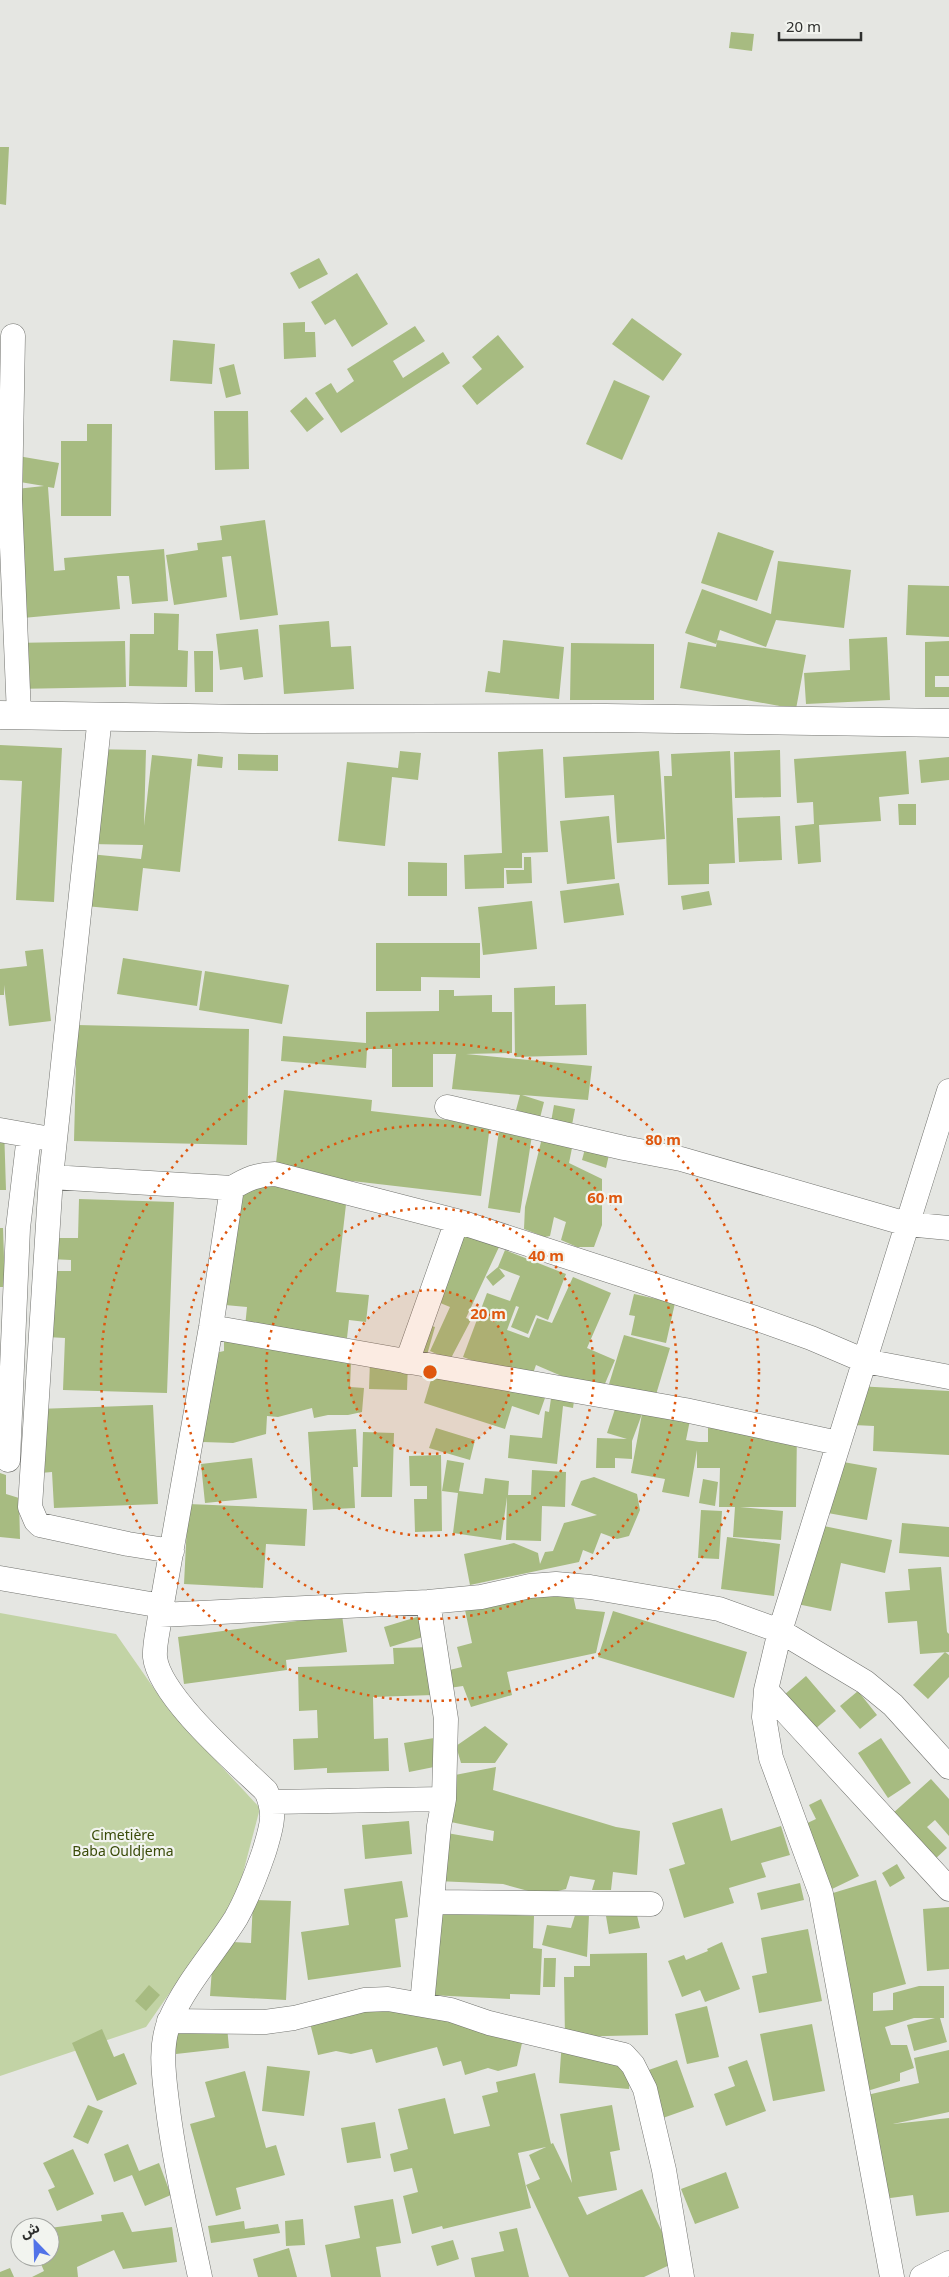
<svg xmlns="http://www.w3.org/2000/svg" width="949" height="2277" font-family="'Noto Sans','Noto Sans Arabic',sans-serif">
  <rect width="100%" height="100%" fill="#e5e6e2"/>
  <path fill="#c2d3a5" d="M0 1613 116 1634 169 1710 260 1808 237 1896 146 2027 0 2076Z"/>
  <path fill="#a7bb81" d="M731 32 754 34 752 51 729 48Z
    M0 147H9L6 205 0 204Z
    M319 258 328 274 299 289 290 273Z
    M357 273 388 324 352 347 335 319 325 325 311 302Z
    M632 318 682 354 663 381 612 344Z
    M305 322V332H315L316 357 284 359 283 323Z
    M415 326 425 341 393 361 403 378 443 352 450 363 341 433 315 393 331 383 337 393 354 381 347 369Z
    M498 335 524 367 477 405 462 386 482 369 472 357Z
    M173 340 215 344 212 384 170 381Z
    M234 364 241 394 226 398 219 368Z
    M614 380 650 396 622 460 586 444Z
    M306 397 324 419 307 432 290 411Z
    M214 411H248L249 469 215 470Z
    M87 424H112L111 516H61V441H87Z
    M12 455 59 463 54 488 48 487 54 571 65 570 64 558 164 549 168 601 132 604 129 576H117L120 609 12 619 16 489 44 486 8 480Z
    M265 520 278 615 240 620 231 556 222 557 227 597 174 605 166 555 198 550 197 543 222 540 220 526Z
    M718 532 774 551 757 601 701 583Z
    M778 561 851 570 844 628 776 620 766 647 720 630 716 644 685 633 702 589 771 614Z
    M908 585 949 586V637L906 635Z
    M154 613 179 614 178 650 188 651 187 687 129 686 130 634H154Z
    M329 621 331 647 351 646 354 689 284 694 279 625Z
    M258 629 263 677 244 680 242 667 220 670 216 634Z
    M887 637 890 700 806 704 804 673 850 670 849 639Z
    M503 640 564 647 559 699 485 692 488 671 500 673Z
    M717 640 806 655 796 709 680 688 688 642 716 647Z
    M125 641 126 687 13 689 12 643Z
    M949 641V676H935V687H949V697H925V642Z
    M571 643 654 644V700H570Z
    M194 651H213V692H195Z
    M0 745 62 748 54 902 16 900 22 781 0 780Z
    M85 749 146 750 144 826 152 755 192 759 180 872 143 868 138 911 75 905 79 853 141 859 143 845 90 844Z
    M543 749 548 852 522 853V868H504V888L465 889 464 855 502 853 498 752Z
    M780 750 781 797 735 798 734 752Z
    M400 751 421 753 418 780 392 777 385 846 338 841 347 762 398 768Z
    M659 751 665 839 617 843 614 795 565 798 563 757Z
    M730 751 735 863 709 864V884L668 885 664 776H672L671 754Z
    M906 751 909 794 879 797 881 821 819 825 821 862 798 864 795 826 814 824 813 802 797 803 794 759Z
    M198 754 223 757 222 768 197 766Z
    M238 754 278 755V771L238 770Z
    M949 757V780L921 783 919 760Z
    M898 804H916V825H899Z
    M609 816 615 879 567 884 560 821Z
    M780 816 782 860 739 862 737 818Z
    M524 857H531L532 883 507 884 506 870H524Z
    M408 862 447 863V896H408Z
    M619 883 624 915 564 923 560 891Z
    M709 891 712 905 683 910 681 896Z
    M532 901 537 949 483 955 478 907Z
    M376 943H480V978L421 977V991H376Z
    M43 949 51 1021 9 1026 4 985V995H0V969L27 966 25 951Z
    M123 958 202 971 197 1006 117 994Z
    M205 971 289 985 282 1024 199 1010Z
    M555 986V1005L586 1004 587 1055 515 1057 514 988Z
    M439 990H454V996L492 995V1012H512V1053L466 1054 592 1066 588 1100 522 1095 544 1102 540 1118 516 1110 520 1095 452 1089 456 1054H433V1087H392V1049H367L366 1068 281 1061 283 1036 366 1043V1012L439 1011Z
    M77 1025 249 1029 247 1145 74 1141Z
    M284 1090 372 1100 371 1111 490 1125 481 1196 275 1172Z
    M554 1105 575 1109 572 1125 551 1122Z
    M0 1127H4L6 1190H0Z
    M499 1131 532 1135 520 1213 488 1208Z
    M541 1134 573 1143 569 1163 602 1179V1225L594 1247H577L561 1240 566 1222 554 1217 550 1236 545 1237 524 1229 525 1207 541 1142Z
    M586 1145 610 1150 606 1168 582 1160Z
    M241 1175 348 1187 336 1292 369 1295 366 1322 349 1320 347 1338 245 1327 247 1307 225 1305Z
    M79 1199 174 1202 167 1393 63 1390 65 1338 47 1337 50 1271H71V1260L50 1259 51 1238H78Z
    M454 1226 499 1247 466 1318 471 1320 450 1360 430 1351 450 1307 433 1300Z
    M0 1228H3L5 1287H0Z
    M505 1250 566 1274 548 1320 536 1315 528 1334 511 1327 519 1307 516 1306 507 1330 529 1338 537 1318 552 1323 573 1277 611 1293 587 1348 615 1360 601 1393 536 1365 530 1382 463 1357 487 1293 510 1301 520 1276 499 1268 505 1276 493 1286 486 1277 498 1267Z
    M634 1294 675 1303 666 1343 631 1335 635 1316 629 1315Z
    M421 1322 435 1327 427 1355 413 1351Z
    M624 1335 670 1348 655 1398 609 1384Z
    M224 1340 351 1363 350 1387 364 1388 362 1412 348 1415H328L314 1418 312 1408 278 1417 267 1416 266 1434 233 1443 203 1442 206 1355 224 1351Z
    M370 1361 408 1363 407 1390 369 1389Z
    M436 1363 545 1398 539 1415 512 1406 505 1429 424 1403Z
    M856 1386 949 1391V1455L873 1451 874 1426 854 1425Z
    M552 1392 575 1394 573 1408 563 1406 557 1464 508 1458 510 1435 542 1438 545 1411 549 1412Z
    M617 1403 691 1415 686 1440 699 1442H708V1428L797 1429 796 1507H740L783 1511 781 1540 733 1537 735 1507H719L720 1468H697V1450L689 1497 662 1492 665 1479 631 1473 642 1414 632 1441V1459L615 1458V1468H596L597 1438 627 1439 607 1433Z
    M153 1405 158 1504 54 1508 52 1472 40 1473 37 1409Z
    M436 1428 475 1440 470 1460 429 1448Z
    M356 1429 358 1467H353L355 1508 313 1510 308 1432Z
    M363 1432 394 1433 392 1497H361Z
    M441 1455 442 1531 415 1532 414 1499H427V1486H410L409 1456Z
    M252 1458 257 1498 205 1503 201 1464Z
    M447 1460 464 1463 459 1491 483 1494 485 1478 509 1481 508 1495H531L532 1470 566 1472 565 1507 542 1506 541 1541 506 1540 507 1497 501 1540 453 1533 458 1493 442 1491Z
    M832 1460 877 1468 867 1520 822 1512Z
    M0 1473 6 1475V1494L19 1498 20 1539 0 1537Z
    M594 1477 637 1494 640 1510 629 1536 617 1539 601 1533 593 1554 583 1550 579 1562 470 1585 464 1554 514 1543 538 1553 540 1564 545 1552 553 1551 564 1523 597 1515 571 1505 581 1481Z
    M703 1479 718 1482 715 1506 699 1503Z
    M188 1504 307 1509 305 1546 266 1544 263 1588 184 1584Z
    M701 1510 722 1511 719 1559 698 1558Z
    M902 1523 949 1527V1557L899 1553Z
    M814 1524 892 1540 885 1573 841 1563 831 1611 797 1604Z
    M727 1537 780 1544 774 1596 721 1589Z
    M941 1567 947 1632 949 1634V1652L920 1654 917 1621 888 1623 885 1592 910 1590 908 1569Z
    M571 1586 576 1609 605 1612 596 1653 507 1672 512 1695 471 1707 463 1686 449 1688 445 1671 462 1667 457 1647 472 1643 465 1610Z
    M613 1611 747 1652 734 1698 598 1657Z
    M430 1613 436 1633 390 1647 384 1627Z
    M342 1615 347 1652 286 1660 287 1670 184 1684 178 1637Z
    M432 1647 433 1695 373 1697 374 1739 388 1738 389 1771 327 1773V1768L294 1770 293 1739 318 1738 317 1710 299 1711 298 1667 394 1664 393 1648Z
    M945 1652 949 1655V1677L928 1699 913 1685Z
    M806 1676 836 1711 814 1730 784 1695Z
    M858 1691 877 1715 860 1729 840 1706Z
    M485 1726 508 1744 495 1763H461L456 1746Z
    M434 1738 439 1766 409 1772 404 1743Z
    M881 1738 911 1783 888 1798 858 1753Z
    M496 1767 493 1790 616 1827 640 1831 637 1875 613 1872 611 1890H592L595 1880 570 1876 566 1889 550 1893 532 1892 503 1884 437 1881 441 1832 493 1841 494 1831 446 1821 455 1775Z
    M931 1779 949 1799V1836L935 1820 927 1827 947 1848 934 1860 892 1814Z
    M821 1799 859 1876 832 1889 801 1826 816 1819 809 1805Z
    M722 1808 731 1841 781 1826 790 1855 761 1863 766 1877 729 1888 734 1903 684 1918 669 1869 685 1864 672 1823Z
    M409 1821 412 1854 365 1859 362 1825Z
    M897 1864 905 1878 890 1887 882 1873Z
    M876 1880 906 1984 873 1993V2011L893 2010V1993L919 1986H944V2018H940L947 2042 914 2051 907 2025 935 2018H914L885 2027 891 2045H907L914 2068 900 2073V2081L864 2092 823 1896Z
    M402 1881 408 1917 395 1919 401 1967 308 1980 301 1932 349 1925 344 1889Z
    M800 1883 804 1900 761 1910 757 1893Z
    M253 1900 291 1901 286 2000 210 1996 214 1941 251 1943Z
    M435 1902 515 1905V1915L534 1916 533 1948 542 1949 540 1995 510 1994V1999L430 1995Z
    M949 1907V1969L927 1971 923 1909Z
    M636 1911 640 1928 609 1934 606 1916Z
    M576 1912 589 1915 587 1957 542 1945 547 1925 571 1928Z
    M808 1929 822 2001 759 2013 752 1976 767 1973 761 1938Z
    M722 1942 740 1989 705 2002 700 1990 682 1997 668 1961 684 1955 686 1960 708 1951 707 1949Z
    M647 1953 648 2035 565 2037 564 1977H574V1966H590V1954Z
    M544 1958H556L555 1987H543Z
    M149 1985 160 1995 146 2011 135 2001Z
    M374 1997 525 2029 517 2066 498 2071 488 2068 465 2075 461 2061 443 2066 437 2047 376 2063 372 2049 351 2054 336 2051 318 2055 308 2015Z
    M707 2006 719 2057 687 2064 675 2014Z
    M226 2016 229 2048 176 2054 173 2022Z
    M812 2024 825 2091 773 2101 760 2034Z
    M102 2029 114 2057 124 2053 137 2084 97 2101 72 2043Z
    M562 2040 631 2061 629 2089 559 2083Z
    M949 2050V2112L893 2124 949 2118V2212L916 2216 913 2195 883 2199 867 2095 919 2083 914 2058Z
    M677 2060 694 2107 660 2119 643 2072Z
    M747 2060 766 2111 726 2126 714 2094 735 2086 728 2067Z
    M267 2066 310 2071 304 2116 262 2111Z
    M245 2071 266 2148 276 2145 285 2175 236 2188 241 2209 216 2216 190 2124 215 2117 205 2082Z
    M535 2073 551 2144 553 2143 572 2183 560 2114 612 2105 620 2150 610 2152 617 2190 578 2197 587 2215 642 2189 676 2262 644 2277H569L526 2185 540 2179 529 2155 546 2147 518 2153 531 2208 443 2229 442 2226 412 2234 403 2196 418 2192 412 2168 394 2172 390 2154 408 2149 398 2109 445 2098 454 2134 490 2126 482 2096 498 2092 496 2082Z
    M88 2105 103 2111 88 2144 73 2137Z
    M375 2122 381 2158 347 2163 341 2128Z
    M128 2144 139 2171 159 2163 171 2195 145 2206 132 2175 114 2182 104 2154Z
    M73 2149 94 2194 57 2211 48 2190 55 2187 43 2163Z
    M726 2172 739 2208 695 2224 681 2189Z
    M393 2199 401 2243 376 2247 381 2277H331L325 2245 360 2238 354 2206Z
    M123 2212 132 2232 172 2227 177 2262 123 2269 114 2250 77 2267 78 2277H32L44 2271 38 2257H50V2228L102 2221 101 2215Z
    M303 2219 305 2245 286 2246 285 2221Z
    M244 2221 245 2229 278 2224 280 2233 211 2243 208 2226Z
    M517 2228 529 2277H475L471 2258 504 2251 499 2232Z
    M453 2240 459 2259 437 2266 431 2246Z
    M289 2248 297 2277H258L253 2259Z
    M10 2268 14 2277H0V2272Z"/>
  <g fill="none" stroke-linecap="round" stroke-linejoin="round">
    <defs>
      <path id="street" d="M13 336 10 499 19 715
        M100 716 51 1177 30 1507 36 1521 40 1525 128 1544 172 1551
        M447 1107 624 1148 681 1159 907 1224 949 1228
        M0 1130 45 1138
        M51 1177 232 1188C247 1179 258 1174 275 1174L457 1221 755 1318 811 1338 865 1361 949 1377
        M211 1327 685 1410 838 1443
        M407 1362 457 1221
        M8 1460 18 1228 29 1136
        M0 1578 162 1606
        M160 1615 428 1602 481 1597 530 1586 556 1584 590 1587 719 1609 780 1631 865 1682 893 1705 949 1767
        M766 1690 949 1889
        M271 1802 444 1799
        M432 1902 651 1904
        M422 2004 439 1826 444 1799 446 1719 428 1602
        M169 2021 265 2022 294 2018 364 2000 388 1999 451 2010 489 2023 624 2055 633 2065 645 2089 664 2170 682 2277
        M200 2277C188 2219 174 2161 167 2102 164 2076 159 2046 170 2020 186 1983 215 1952 236 1918 248 1897 256 1875 264 1852 271 1828 277 1815 266 1791 237 1763 159 1696 155 1657 154 1644 159 1628 160 1615L211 1327 232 1188
        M892 2277 821 1894 771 1758 764 1717 766 1690 780 1631 949 1091
        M922 2277 949 2263"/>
      <path id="secondary" d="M0 715 251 719 606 718 949 723"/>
    </defs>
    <use href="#street" stroke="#72736f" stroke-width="25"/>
    <use href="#secondary" stroke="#72736f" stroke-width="29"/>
    <use href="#street" stroke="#fff" stroke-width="24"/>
    <use href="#secondary" stroke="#fff" stroke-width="28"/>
  </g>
  <circle cx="430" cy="1372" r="82" fill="#df570e" fill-opacity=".12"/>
  <g fill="none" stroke="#df570e" stroke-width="2.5" stroke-dasharray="2.5 5">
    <circle cx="430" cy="1372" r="82"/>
    <circle cx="430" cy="1372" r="164"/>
    <circle cx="430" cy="1372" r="247"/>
    <circle cx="430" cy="1372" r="329"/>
  </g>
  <g text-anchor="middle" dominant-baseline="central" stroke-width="4.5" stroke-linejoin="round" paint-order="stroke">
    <g font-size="14" fill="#3a4b09" stroke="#f2f4ef">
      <text x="123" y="1834">Cimetière<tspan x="123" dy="16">Baba Ouldjema</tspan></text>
    </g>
  </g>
  <circle cx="430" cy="1372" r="8" fill="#df570e" stroke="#f2f4ef" stroke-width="2.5"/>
  <g font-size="15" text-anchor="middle" font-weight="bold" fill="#df570e" stroke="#f2f4ef" stroke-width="4.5" stroke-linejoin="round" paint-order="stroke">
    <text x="663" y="1145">80 m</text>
    <text x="605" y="1203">60 m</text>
    <text x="546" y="1261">40 m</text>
    <text x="488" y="1319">20 m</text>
  </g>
  <g transform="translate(35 2242) rotate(337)"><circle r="24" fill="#f2f4ef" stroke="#a4a6a2"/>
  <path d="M0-4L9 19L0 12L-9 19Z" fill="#5273e8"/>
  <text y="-8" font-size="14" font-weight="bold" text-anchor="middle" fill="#2f302e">ش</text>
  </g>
  <path d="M779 32v8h82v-8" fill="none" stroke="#2f302e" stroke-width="2.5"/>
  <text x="786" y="32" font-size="15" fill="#2f302e" stroke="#f2f4ef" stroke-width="4" paint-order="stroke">20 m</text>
</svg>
